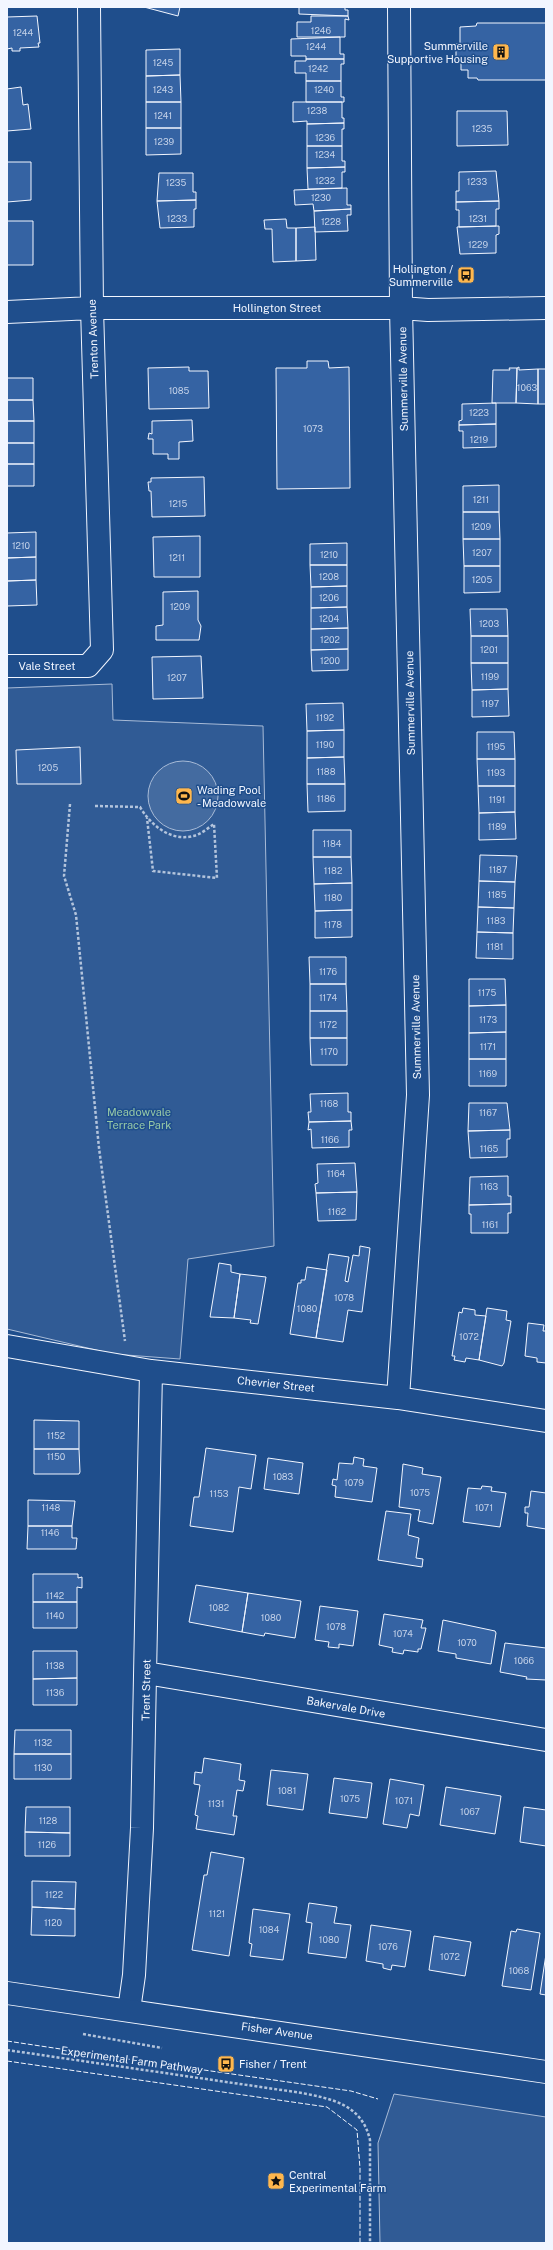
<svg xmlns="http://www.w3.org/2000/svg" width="553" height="2250" font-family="'Public Sans',sans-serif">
  <rect width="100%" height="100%" fill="#1f4e8c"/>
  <path fill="#305b95" stroke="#a8bbd7" d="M112 684 113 720 263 726 274 1246 188 1259 180 1359 113 1354 7 1329V688Z
    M394 2094 546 2117V2243H380L378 2143Z"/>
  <path fill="#446ba0" stroke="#a8bbd7" d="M148 796a35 35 0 1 1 70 0a35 35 0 1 1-70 0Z"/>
  <path fill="#3563a3" stroke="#f2f6ff" d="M144 7H180L178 16Z
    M299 7H345V10H348V16L299 14Z
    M37 16 40 43H38L39 47 20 48V51H12V48L7 49V17Z
    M311 16H348L349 20 345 19V37H297V22H311Z
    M477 23H546V80H478L477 78H468V70H461V59H456V44H460V27L476 26Z
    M340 37V54H344V59H306V56H291V39Z
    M180 49V75L146 76V50Z
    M306 59H344V64H341V81H306V73H295V61H306Z
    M180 75 181 102H146V76Z
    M306 81H341V97H344V102H306Z
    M21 87 23 105 28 104 31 129 7 131V89Z
    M146 102H181V128H146Z
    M293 102H342V118H344V123L307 124V121L293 122Z
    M457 111H507L508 145 457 146Z
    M344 123V129H342V146H307V124Z
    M146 128H181V154L146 155Z
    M307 146H342V161H345V167L307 168Z
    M7 162H31V200L7 202Z
    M345 167V172H342V188L308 189 307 168Z
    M496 171 499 201 456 202V191H459V172Z
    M159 173H193V192H196V200L157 201Z
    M347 188V205H351V209L314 211 313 204 295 205 294 190Z
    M196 200V209H194V227L160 228 157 201Z
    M499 201V209H496V226L459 227V210H456V202Z
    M351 209V215H347L348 231 315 232 314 211Z
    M286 219 287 228H296V261L273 262 272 229H265L264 220Z
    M7 221H33V265H7Z
    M499 226V234L496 235V253L460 254 457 227Z
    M315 227 316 260 296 261V228Z
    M307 361H328L329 368 349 367 350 488 277 489 276 368H307Z
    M189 367V371H208L209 408 149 409 148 368Z
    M519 367V370L538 369V404L516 403 517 368Z
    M509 368H517L516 403H492L493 370H510Z
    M538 369H546V404H538Z
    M7 378H33V400H7Z
    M7 400H33L34 421H7Z
    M496 403V424L459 425V421L462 420V404Z
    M192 420 193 441 179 442V459H168V454H153V439H148L149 433 152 434V421Z
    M7 421H34V443H7Z
    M496 424V447L463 448V431H459V425Z
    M7 443H34V464H7Z
    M7 464H34V486H7Z
    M204 477 205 516 152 517 151 491H149L148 482H151V478Z
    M499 485V512H463V486Z
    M463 512H499L500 539H463Z
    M36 532V557L7 558V533Z
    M200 536V577H154L153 537Z
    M463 539H500V566H464Z
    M347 543V565H310V544Z
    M36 557V580L7 581V558Z
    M310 565H347V586L311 587Z
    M464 566H500V592L464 593Z
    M36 580 37 605 7 606V581Z
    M347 586V607L311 608V587Z
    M198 591V620L201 626 199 640H156V626L163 625V592Z
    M347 607 348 628 311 629V608Z
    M470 609H507L508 636H471Z
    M348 628V649L311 650V629Z
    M471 636H508V663H471Z
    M348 649V670L312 671 311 650Z
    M201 656 203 698 153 699 152 657Z
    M471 663H508V689L472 690Z
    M508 689 509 716 472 717V690Z
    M343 703 344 730 307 731 306 704Z
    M344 730V757L307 758V731Z
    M477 732H514L515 759H477Z
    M80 747 81 784H17L16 750Z
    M344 757 345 784H307V758Z
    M477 759H515V786H478Z
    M307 784H345V811L308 812Z
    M478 786H515V812L479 813Z
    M515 812 516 839 479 840V813Z
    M313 830H351V857H313Z
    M480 855 517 856 515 882 479 881Z
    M313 857H351L352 883 314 884Z
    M479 881 515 882 514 908 478 907Z
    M352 883V910L315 911 314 884Z
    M478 907 514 908 513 933 477 932Z
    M352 910V937L315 938V911Z
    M477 932 513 933V959L476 958Z
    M309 957H346V984H310Z
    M469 979H505L506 1005 469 1006Z
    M310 984H346L347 1011H310Z
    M506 1005V1032L469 1033V1006Z
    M310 1011H347V1038H310Z
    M506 1032V1059H469V1033Z
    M310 1038H347V1065H311Z
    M469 1059H506V1086H469Z
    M348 1093V1112H351V1121L309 1122 308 1112H311L310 1094Z
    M469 1103H507L510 1130 468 1131Z
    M351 1121 352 1130H349V1147L312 1148 311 1129 308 1130 309 1122Z
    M510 1130V1139H507V1157L470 1158 468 1131Z
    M355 1163 357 1192 316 1193 315 1184 318 1183 317 1164Z
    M508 1176V1196H511V1204L469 1205 470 1177Z
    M357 1192 356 1220 318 1221 316 1193Z
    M511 1204V1213H508V1233H471V1214H469V1205Z
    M360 1246 370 1248 362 1312 348 1310 343 1342 316 1338 329 1254 349 1257 345 1281 348 1282 353 1255 359 1256Z
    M219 1263 231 1265V1272L240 1274 234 1318 210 1317Z
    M307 1267 327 1270 316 1338 290 1334 298 1283H301V1280H305Z
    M240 1274 266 1277 258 1324 250 1323 251 1320 234 1318Z
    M463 1308 475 1310V1315L486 1316 479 1360 466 1358 465 1362 454 1360 455 1356H452L459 1312 462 1313Z
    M487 1308 507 1311 506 1320 511 1321 504 1363 502 1366 479 1360Z
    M528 1323 544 1325 543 1331H546V1363L537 1362V1358L525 1356Z
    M34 1420 79 1421V1449H34Z
    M206 1448 256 1455 251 1489 239 1487 233 1532 190 1526 194 1497H199Z
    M34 1449H79L80 1472 79 1474H34Z
    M354 1457 364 1459 363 1466 377 1468 372 1502 335 1497 336 1486 332 1485 333 1479 337 1480 339 1463 353 1464Z
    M268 1458 303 1463 299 1494 264 1489Z
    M403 1464 423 1468 422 1474 441 1477 433 1524 418 1521 420 1510 399 1507Z
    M482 1486 492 1487 491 1491 506 1493 500 1527 463 1522 468 1488 481 1489Z
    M531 1491 546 1493V1529L527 1526 528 1513H525V1507H529Z
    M28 1500 75 1501 72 1526H28Z
    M386 1511 411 1514 408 1535 419 1538 416 1558 423 1559 422 1567 378 1560Z
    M28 1526H72V1538H77L76 1549H27Z
    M33 1574H78V1578L82 1577V1588L77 1587V1602H33Z
    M196 1585 248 1593 242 1632 189 1622Z
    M248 1593 301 1601 295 1638 265 1633 264 1636 242 1632Z
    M33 1602H77V1628H33Z
    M320 1606 358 1611 353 1646 339 1644V1648L328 1647 329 1642 315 1640Z
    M384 1614 423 1620 421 1628H426L421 1649H418V1652L404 1650 403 1654 392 1652 393 1648 379 1645Z
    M443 1620 495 1631 496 1633 491 1664 456 1658V1654L438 1651Z
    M505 1643 546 1648V1680L526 1679 527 1677 500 1672Z
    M33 1651H77V1678L33 1679Z
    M77 1678V1705H33V1679Z
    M15 1730H71V1754H14Z
    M14 1754H71V1779H14Z
    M204 1758 241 1764 239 1780 245 1781 243 1791 237 1790 233 1816H237L234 1835 196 1829 198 1816 195 1815 200 1785 194 1784 195 1772 202 1773Z
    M271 1770 308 1774 303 1810 267 1805Z
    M334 1778 372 1783 367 1818 329 1813Z
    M390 1779 424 1785 419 1816 410 1814 407 1828 383 1824Z
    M446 1787 501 1796 495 1834 440 1825Z
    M26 1807H70V1833L25 1832Z
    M524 1807 546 1810V1846L520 1842Z
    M25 1832 70 1833V1856H25Z
    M211 1852 244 1858 229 1956 192 1950 204 1875H207Z
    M32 1881 76 1882 75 1909 32 1907Z
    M309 1903 337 1907 334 1923 351 1925 346 1958 308 1953 312 1923 306 1922Z
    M32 1907 75 1909V1936L31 1935Z
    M253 1909 290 1914 283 1960 250 1956 252 1944 249 1943Z
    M371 1925 411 1931 405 1967 392 1965 391 1970 383 1968V1964L366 1961Z
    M517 1929 540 1933 531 1990 502 1986 511 1931 516 1932Z
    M434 1936 471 1942 465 1976 429 1970Z
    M546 1954V1995L540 1994Z"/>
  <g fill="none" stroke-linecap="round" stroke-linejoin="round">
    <defs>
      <path id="minor" d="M7 312 92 308H401L428 310 546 308
        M7 666H88L102 650 92 308 89 7
        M7 1346 151 1371 398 1398 546 1421
        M398 1398 418 1095 401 308 399 7
        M146 1673 546 1740
        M129 2010 134 1975 142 1828 151 1371"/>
      <path id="secondary" d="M7 1993 546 2072"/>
    </defs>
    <use href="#minor" stroke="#f2f6ff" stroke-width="24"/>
    <use href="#secondary" stroke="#f2f6ff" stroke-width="24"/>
    <path stroke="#b3c4dc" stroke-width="2.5" stroke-dasharray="3 2" stroke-linecap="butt" d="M70 804 64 876 76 915 99 1148 125 1341
      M95 806 140 807C150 824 170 842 193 836 200 835 208 828 214 824L217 878 153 871 147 818
      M83 2034 162 2048
      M7 2050 302 2093C333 2099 362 2105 370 2140V2243"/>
    <use href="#minor" stroke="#1f4e8c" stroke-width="22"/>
    <use href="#secondary" stroke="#1f4e8c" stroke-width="22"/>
    <path stroke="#f2f6ff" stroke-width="1" stroke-dasharray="5 2" stroke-linecap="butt" d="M7 2041 141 2061
      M7 2061 327 2107 357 2130 360 2168V2243
      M162 2064 351 2091 378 2099"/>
  </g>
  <defs>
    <symbol id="building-square" viewBox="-11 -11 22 22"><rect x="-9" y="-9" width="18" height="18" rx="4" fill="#ffb74d" stroke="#1f4e8c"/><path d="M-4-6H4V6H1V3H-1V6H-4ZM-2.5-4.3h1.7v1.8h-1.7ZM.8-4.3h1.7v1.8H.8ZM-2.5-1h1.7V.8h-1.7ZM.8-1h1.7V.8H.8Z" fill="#111"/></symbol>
    <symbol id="bus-square" viewBox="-11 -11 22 22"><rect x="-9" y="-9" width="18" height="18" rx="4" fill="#ffb74d" stroke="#1f4e8c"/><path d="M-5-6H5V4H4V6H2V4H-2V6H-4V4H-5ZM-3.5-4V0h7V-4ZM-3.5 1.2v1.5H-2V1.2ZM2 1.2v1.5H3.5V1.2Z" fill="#111"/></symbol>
    <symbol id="stadium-square" viewBox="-11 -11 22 22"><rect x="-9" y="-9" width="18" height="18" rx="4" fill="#ffb74d" stroke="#1f4e8c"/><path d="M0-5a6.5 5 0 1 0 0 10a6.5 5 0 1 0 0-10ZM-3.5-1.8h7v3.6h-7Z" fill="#111"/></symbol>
    <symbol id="sight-square" viewBox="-11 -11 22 22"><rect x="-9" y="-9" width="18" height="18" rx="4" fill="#ffb74d" stroke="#1f4e8c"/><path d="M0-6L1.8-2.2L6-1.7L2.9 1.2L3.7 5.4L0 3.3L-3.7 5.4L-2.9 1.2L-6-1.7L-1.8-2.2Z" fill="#111"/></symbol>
  </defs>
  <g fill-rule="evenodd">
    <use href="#building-square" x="491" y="42" width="20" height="20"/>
    <use href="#bus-square" x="456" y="265" width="20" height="20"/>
    <use href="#stadium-square" x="174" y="786" width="20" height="20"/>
    <use href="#bus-square" x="216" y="2054" width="20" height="20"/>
    <use href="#sight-square" x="266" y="2171" width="20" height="20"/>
  </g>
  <g text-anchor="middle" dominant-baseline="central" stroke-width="3" stroke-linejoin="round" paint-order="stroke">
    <g font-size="9" fill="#c3d1e8">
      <text x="321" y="30">1246</text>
      <text x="23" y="32">1244</text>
      <text x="316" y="46">1244</text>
      <text x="163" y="62">1245</text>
      <text x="318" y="68">1242</text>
      <text x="163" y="89">1243</text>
      <text x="324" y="89">1240</text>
      <text x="317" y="110">1238</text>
      <text x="163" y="115">1241</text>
      <text x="482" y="128">1235</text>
      <text x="325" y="137">1236</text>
      <text x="164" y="141">1239</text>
      <text x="325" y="154">1234</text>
      <text x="325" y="180">1232</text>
      <text x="477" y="181">1233</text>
      <text x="176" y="182">1235</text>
      <text x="321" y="197">1230</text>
      <text x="177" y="218">1233</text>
      <text x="478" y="218">1231</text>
      <text x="331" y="221">1228</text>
      <text x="478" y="244">1229</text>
      <text x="527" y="387">1063</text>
      <text x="179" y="390">1085</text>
      <text x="479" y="412">1223</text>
      <text x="313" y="428">1073</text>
      <text x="479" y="439">1219</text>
      <text x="481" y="499">1211</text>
      <text x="178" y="503">1215</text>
      <text x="481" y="526">1209</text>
      <text x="21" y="545">1210</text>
      <text x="482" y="552">1207</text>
      <text x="329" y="554">1210</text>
      <text x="177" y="557">1211</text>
      <text x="329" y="576">1208</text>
      <text x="482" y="579">1205</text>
      <text x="329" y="597">1206</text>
      <text x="180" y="606">1209</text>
      <text x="329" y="618">1204</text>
      <text x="489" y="623">1203</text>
      <text x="330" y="639">1202</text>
      <text x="489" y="649">1201</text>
      <text x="330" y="660">1200</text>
      <text x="490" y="676">1199</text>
      <text x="177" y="677">1207</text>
      <text x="490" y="703">1197</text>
      <text x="325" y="717">1192</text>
      <text x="325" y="744">1190</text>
      <text x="496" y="746">1195</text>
      <text x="48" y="767">1205</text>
      <text x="326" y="771">1188</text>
      <text x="496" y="772">1193</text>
      <text x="326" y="798">1186</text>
      <text x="497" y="799">1191</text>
      <text x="497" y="826">1189</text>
      <text x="332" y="843">1184</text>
      <text x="498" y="869">1187</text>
      <text x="333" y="870">1182</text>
      <text x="497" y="894">1185</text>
      <text x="333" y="897">1180</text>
      <text x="496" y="920">1183</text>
      <text x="333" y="924">1178</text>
      <text x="495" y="946">1181</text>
      <text x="328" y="971">1176</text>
      <text x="487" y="992">1175</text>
      <text x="328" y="997">1174</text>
      <text x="488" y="1019">1173</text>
      <text x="328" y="1024">1172</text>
      <text x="488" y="1046">1171</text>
      <text x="329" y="1051">1170</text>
      <text x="488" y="1073">1169</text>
      <text x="329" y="1103">1168</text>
      <text x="488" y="1112">1167</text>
      <text x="330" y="1139">1166</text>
      <text x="489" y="1148">1165</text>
      <text x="336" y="1173">1164</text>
      <text x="489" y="1186">1163</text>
      <text x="337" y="1211">1162</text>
      <text x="490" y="1224">1161</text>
      <text x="344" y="1297">1078</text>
      <text x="307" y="1308">1080</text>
      <text x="469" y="1336">1072</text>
      <text x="56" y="1435">1152</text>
      <text x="56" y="1456">1150</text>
      <text x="283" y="1476">1083</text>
      <text x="354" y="1482">1079</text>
      <text x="420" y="1492">1075</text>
      <text x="219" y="1493">1153</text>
      <text x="51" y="1507">1148</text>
      <text x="484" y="1507">1071</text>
      <text x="50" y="1532">1146</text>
      <text x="55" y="1595">1142</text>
      <text x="219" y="1607">1082</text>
      <text x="55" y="1615">1140</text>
      <text x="271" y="1617">1080</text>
      <text x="336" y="1626">1078</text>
      <text x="403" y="1633">1074</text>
      <text x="467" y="1642">1070</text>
      <text x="524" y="1660">1066</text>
      <text x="55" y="1665">1138</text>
      <text x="55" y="1692">1136</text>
      <text x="43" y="1742">1132</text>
      <text x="43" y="1767">1130</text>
      <text x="287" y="1790">1081</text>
      <text x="350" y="1798">1075</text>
      <text x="404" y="1800">1071</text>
      <text x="216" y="1803">1131</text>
      <text x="470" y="1811">1067</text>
      <text x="48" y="1820">1128</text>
      <text x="47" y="1844">1126</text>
      <text x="54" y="1894">1122</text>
      <text x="217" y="1913">1121</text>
      <text x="53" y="1922">1120</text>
      <text x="269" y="1929">1084</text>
      <text x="329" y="1939">1080</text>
      <text x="388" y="1946">1076</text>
      <text x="450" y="1956">1072</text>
      <text x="519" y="1970">1068</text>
    </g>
    <g font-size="11" fill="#f2f6ff" stroke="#1f4e8c" text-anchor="start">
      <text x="488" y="46" text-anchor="end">Summerville<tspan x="488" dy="13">Supportive Housing</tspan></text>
      <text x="453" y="269" text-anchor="end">Hollington /<tspan x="453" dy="13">Summerville</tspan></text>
      <text x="197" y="790">Wading Pool<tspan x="197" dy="13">- Meadowvale</tspan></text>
      <text x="239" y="2064">Fisher / Trent</text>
      <text x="289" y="2175">Central<tspan x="289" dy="13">Experimental Farm</tspan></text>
    </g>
    <g font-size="11" fill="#f2f6ff" stroke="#1f4e8c">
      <text x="277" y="308">Hollington Street</text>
      <text transform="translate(93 339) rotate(-92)">Trenton Avenue</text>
      <text transform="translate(403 379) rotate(-91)">Summerville Avenue</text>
      <text x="47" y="666">Vale Street</text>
      <text transform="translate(410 703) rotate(-91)">Summerville Avenue</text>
      <text transform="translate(416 1027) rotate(-91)">Summerville Avenue</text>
      <text transform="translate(276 1384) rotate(6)">Chevrier Street</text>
      <text transform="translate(146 1690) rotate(-89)">Trent Street</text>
      <text transform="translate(346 1707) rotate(10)">Bakervale Drive</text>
      <text transform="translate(277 2031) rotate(8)">Fisher Avenue</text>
      <text transform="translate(132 2060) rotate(8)">Experimental Farm Pathway</text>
    </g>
    <g font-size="11" fill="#97c8a6" stroke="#1f4e8c">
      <text x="139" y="1112">Meadowvale<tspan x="139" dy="13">Terrace Park</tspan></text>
    </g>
  </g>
  <rect width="553" height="2250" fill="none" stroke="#f2f6ff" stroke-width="16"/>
</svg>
